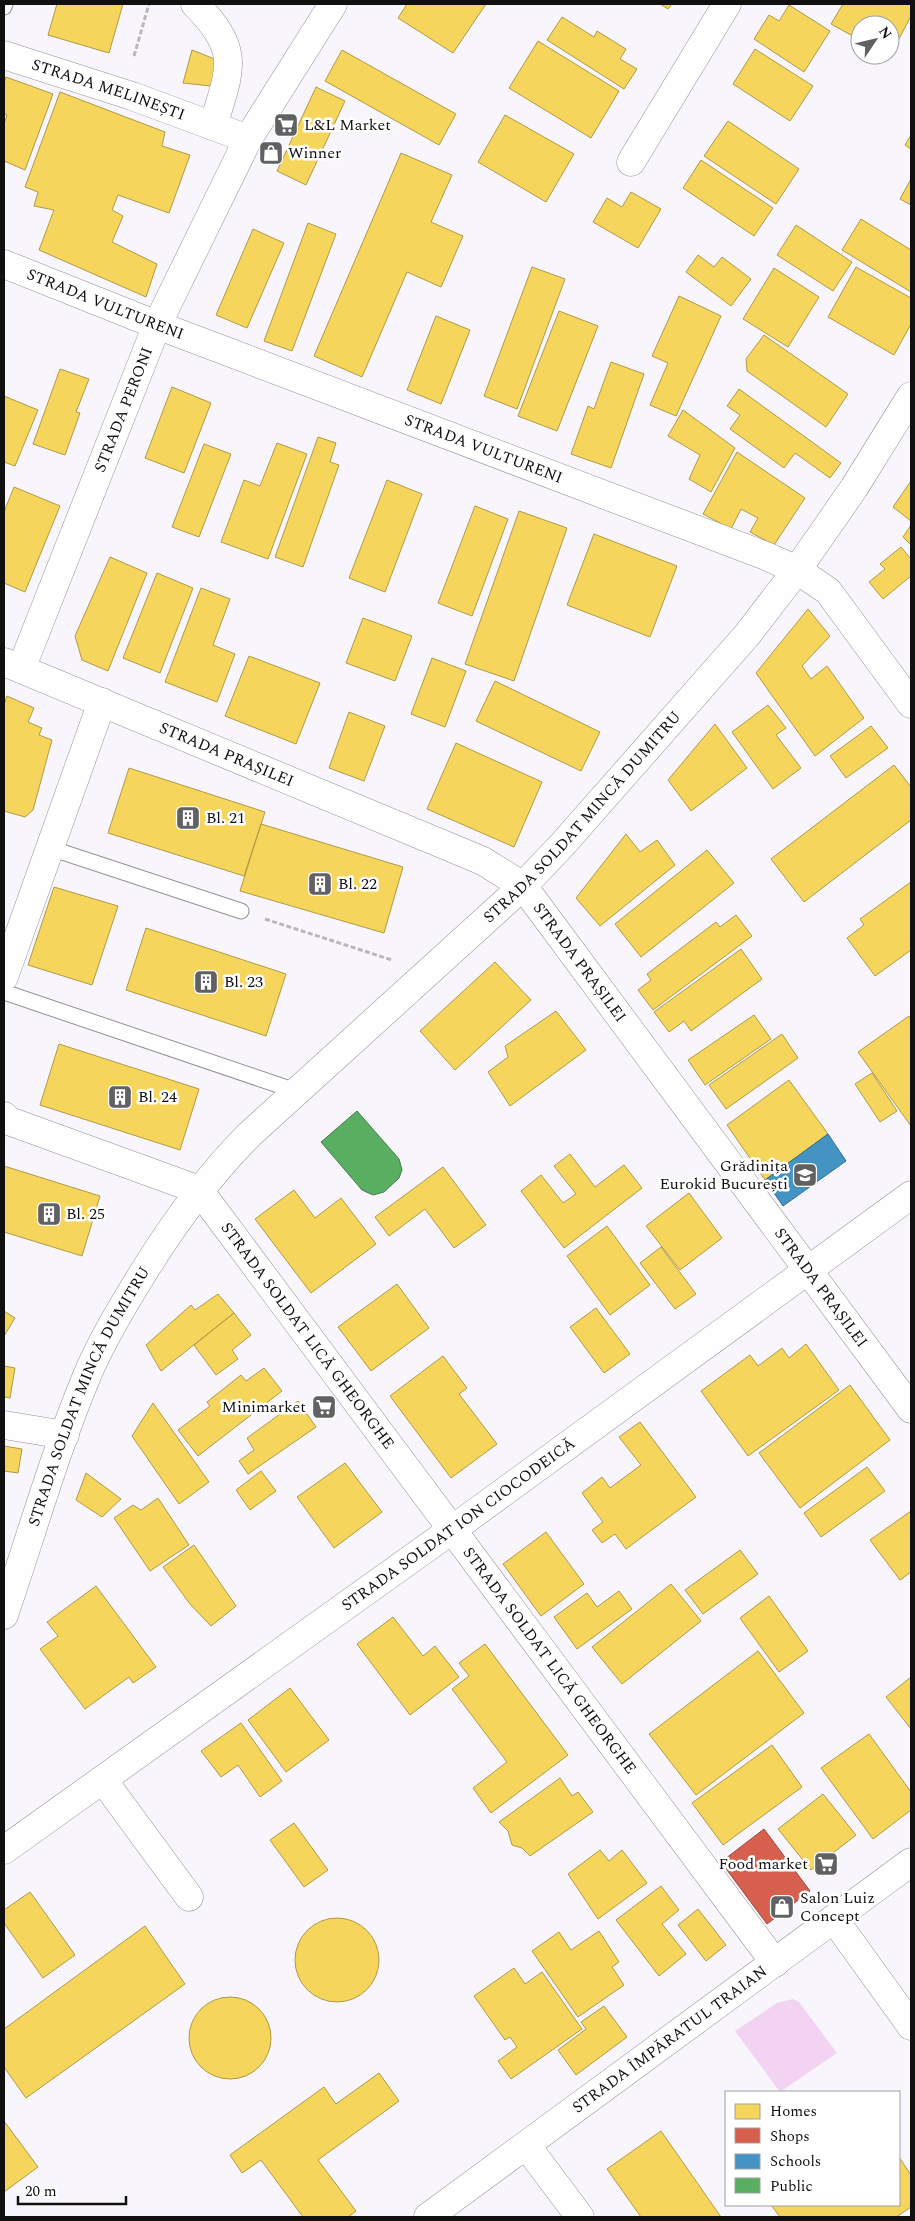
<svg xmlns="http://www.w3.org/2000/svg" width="915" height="2221" font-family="Spectral,serif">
  <rect width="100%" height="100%" fill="#f8f5fc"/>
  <path fill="#f2d3f2" d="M793 1999 799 2002 837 2053 780 2092 735 2031 777 2003Z"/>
  <path fill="#f6d55c" stroke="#b19a45" d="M57 4H123L109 53 48 35Z
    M407 4H486L453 53 398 18Z
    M660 4H672L668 9Z
    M843 4H911V16L890 56 888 55H890V25H860V40L831 24Z
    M789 5 830 31 804 72 754 39 769 15 779 21Z
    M562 17 594 37 597 31 626 49 620 59 637 69 624 89 547 40Z
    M538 41 619 91 591 138 509 88Z
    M755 49 813 86 790 121 733 84Z
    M192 50 217 60 211 86 183 83Z
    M342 50 456 114 439 145 325 81Z
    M6 77 53 94 25 170 4 161V124L7 115 4 114V83Z
    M316 87 345 101 306 185 277 171Z
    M60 92 165 132 162 146 190 155 169 213 118 195 112 210 123 216 112 242 157 264 146 297 39 250 54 210 34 206 38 192 25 187Z
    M505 115 574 154 546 202 478 162Z
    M728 121 799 169 776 204 704 156Z
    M911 135V149L905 145Z
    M401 153 452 175 431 222 463 236 441 287 407 272 362 377 314 356Z
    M701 160 773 208 754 236 683 188Z
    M911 179V205L900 199Z
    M631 192 661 209 638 248 593 222 607 198 622 207Z
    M861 219 911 250V292L842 250Z
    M308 223 336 234 292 351 264 341Z
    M796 225 852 262 833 291 777 255Z
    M253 229 284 243 247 328 216 315Z
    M698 255 714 267 722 257 751 279 731 306 686 272Z
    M532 267 565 279 517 409 484 396Z
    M856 267 911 298V324L894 355 828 317Z
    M774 268 819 297 788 347 743 319Z
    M679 296 721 316 676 416 650 405 668 363 652 356Z
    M559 311 598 326 557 431 518 416Z
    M436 316 470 330 441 404 407 390Z
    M764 335 848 394 826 427 747 371 746 359Z
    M611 362 644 374 611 468 571 454 588 406 594 409Z
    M60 369 89 379 76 412 80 413 65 455 33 444Z
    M172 387 211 403 184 473 145 458Z
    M739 389 841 463 830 478 795 453 784 468 730 429 740 415 727 406Z
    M4 396 38 410 15 466 4 462Z
    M683 410 735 448 711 492 689 479 700 455 668 436Z
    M318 437 336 443 330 462 339 465 303 567 275 557Z
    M277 443 307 454 268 559 221 542 244 480 260 486Z
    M204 444 231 454 199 537 172 527Z
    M737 452 805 498 774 545 750 532 758 518 741 509 731 529 703 514Z
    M387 480 422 494 385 592 349 578Z
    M911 481V521L893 507Z
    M14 487 60 506 25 592 4 583V512Z
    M475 506 508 519 472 616 438 603Z
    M519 511 567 528 514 681 465 664Z
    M911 525V545L903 537Z
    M594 534 677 566 650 637 567 605Z
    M901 547 911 559V576L883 599 869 582 885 569 880 564Z
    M110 557 147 573 108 671 82 660 75 636Z
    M157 573 193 588 160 673 123 658Z
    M201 588 230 599 213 645 235 654 217 702 165 682Z
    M808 609 830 636 802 666 811 679 827 666 864 718 815 756 756 673Z
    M363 618 412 636 395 681 346 663Z
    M249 656 320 683 296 744 225 716Z
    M432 658 466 671 445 727 411 714Z
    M495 681 600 732 581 771 476 721Z
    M7 696 34 708 28 722 42 728 39 735 52 740 33 810 25 817 4 811V705Z
    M768 705 786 728 776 735 801 768 773 789 732 732Z
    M349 712 385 726 364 781 329 768Z
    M715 724 747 768 691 811 668 780Z
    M871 726 888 748 846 778 830 756Z
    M456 743 542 782 514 847 427 809Z
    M894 765 911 787V820L804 902 771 859Z
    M129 768 265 812 244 876 108 833Z
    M261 824 403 867 384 933 240 891Z
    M626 834 640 852 657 840 675 865 600 926 576 898Z
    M707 850 734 883 641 957 615 924Z
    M911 882V950L875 976 847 938 864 925 860 919Z
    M54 887 118 906 92 985 28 965Z
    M736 915 752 936 653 1010 638 990 651 980 647 974 716 922 720 927Z
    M146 928 286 974 266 1036 126 990Z
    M741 949 762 979 691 1031 684 1021 669 1032 654 1012Z
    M495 962 531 1000 455 1070 420 1031Z
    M556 1011 586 1050 510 1106 488 1072 508 1057 505 1046Z
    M754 1015 771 1039 705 1085 688 1060Z
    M909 1016 911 1020V1126L858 1052Z
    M782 1034 798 1058 726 1109 709 1085Z
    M59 1044 199 1089 180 1150 40 1105Z
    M872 1073 897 1111 880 1122 855 1084Z
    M789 1080 828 1134 765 1180 727 1125Z
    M570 1154 595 1187 624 1165 642 1188 564 1248 521 1191 541 1175 563 1203 576 1194 554 1166Z
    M4 1166 100 1196 82 1256 4 1232Z
    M443 1167 486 1225 454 1248 425 1209 389 1236 375 1217Z
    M294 1190 315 1218 341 1198 376 1244 311 1293 255 1219Z
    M689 1193 722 1238 680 1270 646 1226Z
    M607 1226 650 1285 610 1315 567 1256Z
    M661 1247 696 1294 675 1309 640 1263Z
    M397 1284 429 1328 371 1371 338 1327Z
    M218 1294 234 1313 161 1371 146 1345 191 1305 195 1310Z
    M596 1308 630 1354 604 1373 570 1327Z
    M4 1311 15 1318 4 1336Z
    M234 1313 251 1335 232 1350 238 1359 216 1375 194 1345Z
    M806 1344 839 1390 748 1456 701 1391 750 1355 758 1366 782 1348 789 1358Z
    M443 1356 467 1388 459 1394 497 1444 451 1478 390 1396Z
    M4 1366 15 1368 10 1398 4 1397Z
    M264 1368 282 1391 198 1456 178 1430 210 1406 207 1402 241 1375 246 1381Z
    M850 1385 890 1440 800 1508 759 1453Z
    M298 1401 316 1427 248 1474 239 1461 254 1450 247 1438Z
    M153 1403 209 1482 179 1504 132 1436Z
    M640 1422 696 1497 626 1549 615 1534 602 1543 592 1530 603 1522 582 1493 602 1477 610 1488 641 1465 619 1437Z
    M4 1446 22 1449 18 1473 4 1471Z
    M345 1463 382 1512 334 1548 297 1497Z
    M867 1467 885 1491 821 1537 804 1513Z
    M261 1471 276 1491 250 1510 236 1490Z
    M86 1473 121 1499 102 1517 76 1500Z
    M158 1498 189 1545 150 1571 114 1518 133 1505 141 1510Z
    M911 1511V1572L900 1580 870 1540Z
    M546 1532 584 1584 541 1616 503 1564Z
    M194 1545 236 1606 211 1626 190 1604 163 1567Z
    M740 1550 758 1574 703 1614 685 1590Z
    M671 1584 701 1621 622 1684 592 1647Z
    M96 1586 156 1667 133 1683 129 1677 85 1709 40 1649 58 1636 47 1622Z
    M619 1591 632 1609 577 1649 554 1617 587 1593 597 1607Z
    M769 1596 808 1651 779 1672 740 1618Z
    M393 1617 423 1656 435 1646 459 1677 410 1715 357 1644Z
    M485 1644 568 1755 491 1813 473 1788 507 1762 452 1689 469 1676 459 1663Z
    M758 1651 804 1713 696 1795 649 1734Z
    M911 1677V1729L886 1697Z
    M290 1688 329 1740 286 1772 248 1720Z
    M241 1723 282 1781 260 1797 238 1765 221 1777 201 1751Z
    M869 1734 911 1792V1810L873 1839 821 1768Z
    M772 1745 802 1787 723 1845 692 1803Z
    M560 1778 572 1796 578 1792 593 1812 530 1856 522 1848 512 1845 508 1831 499 1822Z
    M823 1794 856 1835 811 1870 778 1829Z
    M294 1823 328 1870 304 1887 270 1840Z
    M600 1850 609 1861 622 1850 647 1883 598 1919 568 1874Z
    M661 1886 679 1910 662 1924 686 1954 659 1976 616 1920Z
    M30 1892 75 1955 43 1978 4 1923V1910Z
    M698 1909 726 1945 706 1961 678 1925Z
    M295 1960a42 42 0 1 1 84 0a42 42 0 1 1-84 0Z
    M145 1926 185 1984 26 2098 4 2067V2029Z
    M599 1931 619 1962 612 1967 624 1985 578 2017 532 1951 559 1932 571 1950Z
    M514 1968 525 1984 542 1972 582 2029 511 2079 498 2061 517 2047 510 2037 505 2040 474 1996Z
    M189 2038a41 41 0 1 1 82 0a41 41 0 1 1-82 0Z
    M604 2006 627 2037 576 2075 558 2050 586 2029 581 2022Z
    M379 2073 399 2101 318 2160 356 2211 348 2217H303L261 2160 242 2173 230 2155 324 2087 336 2104Z
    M4 2121 38 2167 4 2192Z
    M661 2131 721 2217H641L607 2169Z
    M899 2157 911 2175V2207L896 2217H780L771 2205H899Z"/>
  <path fill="#d6604d" stroke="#9b483b" d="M764 1829 810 1891 767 1924 721 1862Z"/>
  <path fill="#4393c3" stroke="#346c8d" d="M828 1134 846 1161 783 1206 765 1180Z"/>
  <path fill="#5aae61" stroke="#447f49" d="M357 1111 399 1159 402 1170 399 1178 384 1192 373 1195 362 1190 321 1142Z"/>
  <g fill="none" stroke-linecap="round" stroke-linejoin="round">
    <defs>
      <path id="service" d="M4 7 5 4
        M50 848 241 911
        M4 992 296 1091"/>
      <g id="minor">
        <path d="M195 4C242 51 230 69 213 126"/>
        <path id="s1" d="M4 55 132 96 248 139"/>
        <path d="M631 162 727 4"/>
        <path id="s2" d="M4 264 157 325 766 556 797 570 828 591 911 704"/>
        <path id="s3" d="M4 662 483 861 523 886 911 1409"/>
        <path id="s4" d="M21 669 157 325 248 139 333 4"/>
        <path d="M4 977 102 702"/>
        <path id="s5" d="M4 1116 9 1121 199 1190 775 1963"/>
        <path d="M4 1425 65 1435"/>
        <path id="s6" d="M4 1615C31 1536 54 1455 86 1378 98 1348 115 1319 132 1291 166 1234 203 1181 250 1134L523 886 562 845 747 635 797 570 854 488 911 396"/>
        <path d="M103 1780 189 1897"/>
        <path id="s7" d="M4 1850 453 1529 911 1195"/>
        <path d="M834 1919 911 2026"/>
        <path d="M526 2145 580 2217"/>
        <path id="s8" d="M428 2217 911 1862"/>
      </g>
    </defs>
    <use href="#service" stroke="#949396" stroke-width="17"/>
    <use href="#minor" stroke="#949396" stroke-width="29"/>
    <path stroke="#b8b8b9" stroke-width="3" stroke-dasharray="5 2.5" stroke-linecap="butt" d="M134 56 149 4
      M265 919 392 960"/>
    <use href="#service" stroke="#fefeff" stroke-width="15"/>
    <use href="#minor" stroke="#fefeff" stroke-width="28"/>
  </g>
  <defs>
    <symbol id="supermarket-square" viewBox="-11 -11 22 22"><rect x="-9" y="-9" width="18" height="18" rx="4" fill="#616063" stroke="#fff"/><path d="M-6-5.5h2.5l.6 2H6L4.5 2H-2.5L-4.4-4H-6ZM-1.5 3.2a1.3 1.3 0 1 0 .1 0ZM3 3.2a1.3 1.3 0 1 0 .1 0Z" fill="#fff"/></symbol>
    <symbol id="shop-square" viewBox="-11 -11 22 22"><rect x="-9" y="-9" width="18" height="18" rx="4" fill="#616063" stroke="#fff"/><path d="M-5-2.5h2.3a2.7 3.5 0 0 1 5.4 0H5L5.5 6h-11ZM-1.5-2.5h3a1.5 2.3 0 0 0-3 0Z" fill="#fff"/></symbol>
    <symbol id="building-square" viewBox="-11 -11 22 22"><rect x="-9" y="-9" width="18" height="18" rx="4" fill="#616063" stroke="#fff"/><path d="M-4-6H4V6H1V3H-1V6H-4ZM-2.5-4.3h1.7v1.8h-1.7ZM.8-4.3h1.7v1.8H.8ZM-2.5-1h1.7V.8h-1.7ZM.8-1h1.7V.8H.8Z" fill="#fff"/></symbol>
    <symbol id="school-square" viewBox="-11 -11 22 22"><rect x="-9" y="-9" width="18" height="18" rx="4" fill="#616063" stroke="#fff"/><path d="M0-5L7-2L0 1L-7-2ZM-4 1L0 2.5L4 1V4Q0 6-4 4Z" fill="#fff"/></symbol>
  </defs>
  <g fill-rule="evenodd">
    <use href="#supermarket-square" x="272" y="111" width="28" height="28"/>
    <use href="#shop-square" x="257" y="139" width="28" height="28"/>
    <use href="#building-square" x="174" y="804" width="28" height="28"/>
    <use href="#building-square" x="306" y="870" width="28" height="28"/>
    <use href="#building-square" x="192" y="968" width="28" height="28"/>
    <use href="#building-square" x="106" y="1083" width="28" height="28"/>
    <use href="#school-square" x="791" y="1161" width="28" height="28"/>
    <use href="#building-square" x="35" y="1200" width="28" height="28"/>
    <use href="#supermarket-square" x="310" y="1393" width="28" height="28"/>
    <use href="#supermarket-square" x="812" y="1850" width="28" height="28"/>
    <use href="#shop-square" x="768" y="1893" width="28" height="28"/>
  </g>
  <g text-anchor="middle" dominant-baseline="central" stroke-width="5" stroke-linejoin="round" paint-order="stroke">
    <g font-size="16" fill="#101010" stroke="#fff">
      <text stroke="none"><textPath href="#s1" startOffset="110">STRADA MELINEȘTI</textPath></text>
      <text stroke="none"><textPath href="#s2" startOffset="109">STRADA VULTURENI</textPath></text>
      <text stroke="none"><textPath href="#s4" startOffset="279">STRADA PERONI</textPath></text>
      <text stroke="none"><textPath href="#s2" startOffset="514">STRADA VULTURENI</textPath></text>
      <text stroke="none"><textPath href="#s3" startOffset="241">STRADA PRAȘILEI</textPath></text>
      <text stroke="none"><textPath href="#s6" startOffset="1006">STRADA SOLDAT MINCĂ DUMITRU</textPath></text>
      <text stroke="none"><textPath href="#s3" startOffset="661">STRADA PRAȘILEI</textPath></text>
      <text stroke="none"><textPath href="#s3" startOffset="1066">STRADA PRAȘILEI</textPath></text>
      <text stroke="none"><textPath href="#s5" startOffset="391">STRADA SOLDAT LICĂ GHEORGHE</textPath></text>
      <text stroke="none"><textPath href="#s6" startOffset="235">STRADA SOLDAT MINCĂ DUMITRU</textPath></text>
      <text stroke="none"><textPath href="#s7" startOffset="559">STRADA SOLDAT ION CIOCODEICĂ</textPath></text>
      <text stroke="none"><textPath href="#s5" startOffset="796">STRADA SOLDAT LICĂ GHEORGHE</textPath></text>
      <text stroke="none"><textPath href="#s8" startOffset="300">STRADA ÎMPĂRATUL TRAIAN</textPath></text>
    </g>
    <g font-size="16" fill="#101010" stroke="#fff" text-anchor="start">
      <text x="304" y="125">L&amp;L Market</text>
      <text x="288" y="153">Winner</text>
      <text x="206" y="818">Bl. 21</text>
      <text x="338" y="884">Bl. 22</text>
      <text x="224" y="982">Bl. 23</text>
      <text x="138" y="1097">Bl. 24</text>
      <text x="788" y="1166" text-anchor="end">Grădinița<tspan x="788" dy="18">Eurokid București</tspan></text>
      <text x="66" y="1214">Bl. 25</text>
      <text x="306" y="1407" text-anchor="end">Minimarket</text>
      <text x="808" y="1864" text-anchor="end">Food market</text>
      <text x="800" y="1898">Salon Luiz<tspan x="800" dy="18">Concept</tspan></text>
    </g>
  </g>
  <rect width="915" height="2221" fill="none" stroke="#101010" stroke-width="10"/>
  <rect x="725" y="2091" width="175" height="115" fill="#ffffff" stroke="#9f9f9f"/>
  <rect x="735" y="2104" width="25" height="15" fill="#f6d55c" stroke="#9f9f9f"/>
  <text x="770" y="2116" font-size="15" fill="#101010">Homes</text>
  <rect x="735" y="2128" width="25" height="15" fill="#d6604d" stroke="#9f9f9f"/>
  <text x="770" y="2141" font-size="15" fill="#101010">Shops</text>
  <rect x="735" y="2154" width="25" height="15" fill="#4393c3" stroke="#9f9f9f"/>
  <text x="770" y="2166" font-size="15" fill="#101010">Schools</text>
  <rect x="735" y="2178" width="25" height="15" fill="#5aae61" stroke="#9f9f9f"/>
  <text x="770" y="2191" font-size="15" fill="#101010">Public</text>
  <g transform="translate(875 40) rotate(55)"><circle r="24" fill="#ffffff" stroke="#9f9f9f"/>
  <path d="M0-4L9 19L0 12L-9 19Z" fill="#616063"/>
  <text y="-8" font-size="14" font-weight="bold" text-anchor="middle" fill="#101010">N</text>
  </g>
  <path d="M18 2196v8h108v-8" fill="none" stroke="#101010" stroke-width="2.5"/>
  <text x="25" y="2196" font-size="15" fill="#101010" stroke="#ffffff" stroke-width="4" paint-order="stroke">20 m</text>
</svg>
